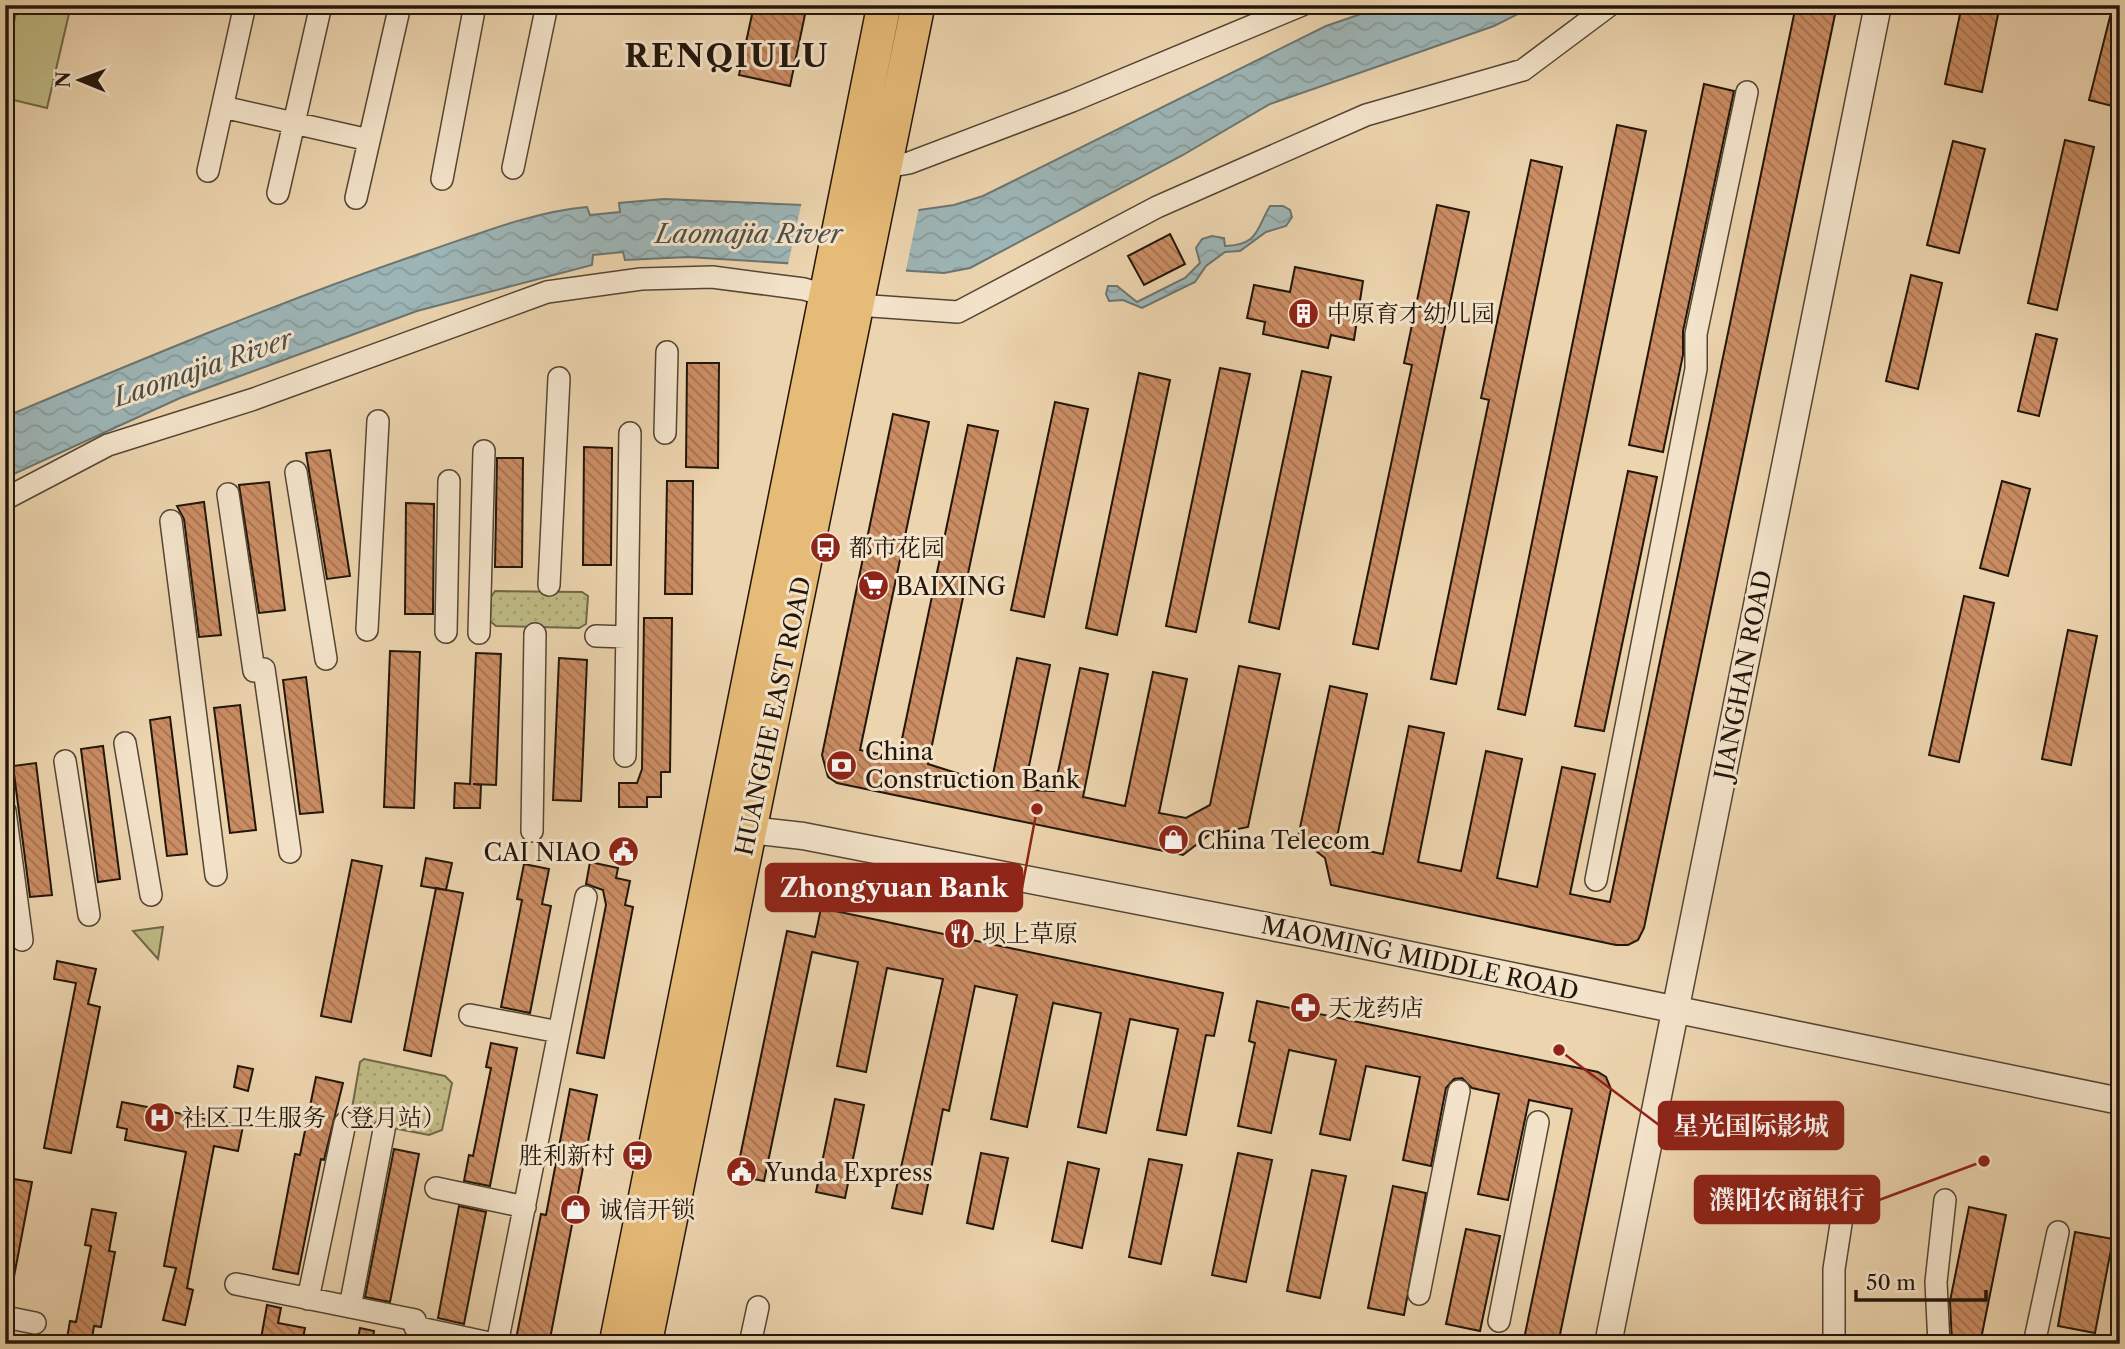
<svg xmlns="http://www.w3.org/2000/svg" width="2125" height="1349" font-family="'Libre Caslon Text','Noto Serif SC',serif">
  <defs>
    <pattern id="park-dots" width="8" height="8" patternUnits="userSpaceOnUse" patternTransform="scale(1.75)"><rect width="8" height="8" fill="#bfbb85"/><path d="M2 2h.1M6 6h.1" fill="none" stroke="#a4a072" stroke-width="1.8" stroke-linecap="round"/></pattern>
    <pattern id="water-waves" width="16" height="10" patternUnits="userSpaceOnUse" patternTransform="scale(1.75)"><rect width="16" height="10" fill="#9db5b6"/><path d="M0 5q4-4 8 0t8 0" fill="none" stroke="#879b9b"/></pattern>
    <pattern id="building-back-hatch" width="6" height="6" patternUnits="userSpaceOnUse" patternTransform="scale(1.75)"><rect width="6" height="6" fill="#cb8d64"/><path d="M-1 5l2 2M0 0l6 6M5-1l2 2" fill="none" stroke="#a47251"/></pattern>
  </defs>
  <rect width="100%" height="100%" fill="#ecd4ae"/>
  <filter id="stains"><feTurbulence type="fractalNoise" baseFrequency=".00286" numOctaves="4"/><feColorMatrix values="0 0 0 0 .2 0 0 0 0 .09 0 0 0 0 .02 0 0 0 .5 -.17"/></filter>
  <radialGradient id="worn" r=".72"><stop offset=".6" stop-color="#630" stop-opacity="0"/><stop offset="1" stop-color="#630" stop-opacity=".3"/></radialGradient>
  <path fill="#bfbb85" stroke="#706848" stroke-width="2" d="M18 5H71L47 108 5 98V59Z
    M163 927 158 959 133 931Z"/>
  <path fill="url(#park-dots)" stroke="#706848" stroke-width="2" d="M495 591 582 592 588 596 586 624 579 628 496 626 490 621 491 597Z
    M364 1059 445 1076 452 1083 442 1130 429 1135 350 1120 360 1062Z"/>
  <path fill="url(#water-waves)" stroke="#6c7571" stroke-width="2" d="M1387 5H1536L1494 26 1270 104 1183 155 970 268 944 273 688 257 625 260 623 252 593 255 592 265 417 311 180 398 5 478V417C142 359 279 302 419 254 474 236 530 212 587 207L590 215 620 212 619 203 664 199 919 210 954 205 983 196 1326 26Z
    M1270 206H1283L1290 210 1292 217 1286 226 1266 232 1240 251 1225 252 1206 266 1195 282 1142 308 1123 300 1109 301 1106 294 1108 286H1117L1137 302 1185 278 1200 263 1196 248 1202 239 1212 236 1224 238 1225 246C1259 245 1256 229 1270 206Z"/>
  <path fill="#ecd4ae" d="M802 201 919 207 905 275 787 269Z"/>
  <path fill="url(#building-back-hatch)" stroke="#22160a" stroke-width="2" d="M754 5H807L790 86 739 75Z
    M1796 5H1837L1644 928 1638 940 1628 945H1616L1331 885 1325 858 1298 837 1330 686 1367 694 1337 837 1344 846 1383 854 1409 726 1444 733 1418 862 1461 871 1486 751 1522 759 1497 878 1537 887 1562 767 1595 774 1570 894 1610 902Z
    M1962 5H2000L1982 92 1945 84Z
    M2113 5H2120V108L2089 100Z
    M1704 84 1734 91 1683 331V355L1663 452 1629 445Z
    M1617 125 1646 131 1525 715 1498 709Z
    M2065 140 2094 147 2057 310 2028 303Z
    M1953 141 1985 149 1959 253 1927 245Z
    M1531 160 1562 167 1456 684 1431 679 1489 400 1481 398Z
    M1437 205 1469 212 1378 649 1353 644 1412 365 1404 363Z
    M1170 234 1185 264 1144 285 1128 256Z
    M1295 267 1363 281 1354 340 1331 335 1328 348 1263 334 1265 322 1247 318 1254 285 1290 292Z
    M1911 275 1942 283 1918 389 1886 381Z
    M2036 334 2057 339 2039 416 2018 411Z
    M687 363H719L718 468 686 467Z
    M1220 368 1250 374 1196 632 1166 626Z
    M1302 371 1331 377 1279 629 1249 622Z
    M1139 373 1170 380 1117 635 1086 628Z
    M1055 402 1088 409 1044 617 1011 610Z
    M893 414 929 422 860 750 898 758 968 425 998 431 928 764 991 784 1017 658 1050 665 1024 790 1054 791 1080 668 1108 674 1083 797 1125 806 1153 672 1187 679 1159 813 1186 818 1210 805 1239 666 1280 674 1248 827 1209 835 1183 855 837 783 828 777 822 755Z
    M584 447 612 448 611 565H583Z
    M330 450 350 576 327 579 306 453Z
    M497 458H523L522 567H495Z
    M1628 471 1657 477 1604 731 1575 726Z
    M667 481H693L692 594H665Z
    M2002 481 2030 489 2008 576 1980 568Z
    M269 482 285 610 259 613 239 485Z
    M204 502 221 635 199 637 184 519 177 506Z
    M406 503 434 504 433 614H405Z
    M1964 596 1994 603 1959 762 1929 755Z
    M644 618H672L670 772H661V797H647V807H619V783H637L642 769Z
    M2068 630 2097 636 2071 765 2042 759Z
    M390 651 420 652 414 808 384 807Z
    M476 653 501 654 496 785 473 784 481 785 480 808H454L455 783 470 784Z
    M559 658 587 660 581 801 553 800Z
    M306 677 323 812 300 814 283 680Z
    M240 705 256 830 230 833 214 708Z
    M170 717 187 854 167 856 150 720Z
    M103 746 120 879 98 882 81 749Z
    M36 763 52 895 30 897 13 766Z
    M426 858 452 863 446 890 421 886Z
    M352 860 382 866 351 1022 321 1016Z
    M590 862 618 868 616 878 630 881 625 905 633 907 604 1058 577 1053 606 905 603 890 586 884Z
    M524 864 549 869 542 904 551 906 530 1013 501 1007 522 900 517 899Z
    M436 888 463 893 431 1056 404 1050Z
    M821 908 1223 993 1214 1036 1206 1035 1186 1135 1157 1130 1178 1029 1130 1019 1106 1133 1078 1127 1101 1013 1053 1003 1027 1127 991 1119 1017 995 975 986 949 1111 943 1109 922 1214 892 1208 943 979 887 968 866 1072 837 1066 858 962 812 952 764 1181 736 1176 787 931 815 937Z
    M57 961 96 969 88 1004 100 1007 71 1153 44 1148 76 983 54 979Z
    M1257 1001 1598 1072 1606 1077 1611 1089 1558 1344 1524 1339 1572 1109 1529 1100 1508 1200 1478 1194 1499 1094 1472 1088 1462 1078 1454 1079 1446 1088 1431 1166 1403 1160 1420 1077 1366 1066 1350 1140 1320 1134 1336 1060 1289 1050 1271 1133 1238 1126 1255 1043 1249 1041Z
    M491 1043 517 1048 490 1186 464 1181 469 1155 473 1156 491 1068 486 1067Z
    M238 1066 253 1069 248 1091 234 1087Z
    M316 1077 343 1083 324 1160 321 1159 298 1274 273 1269 295 1154 300 1155Z
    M570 1089 597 1095 549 1344H515L541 1214 546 1215Z
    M835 1099 864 1105 845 1198 816 1192Z
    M122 1102 243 1126 238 1151 214 1146 187 1288 193 1290 185 1325 163 1320 176 1268 164 1266 186 1152 125 1140 127 1129 117 1127Z
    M394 1149 419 1154 390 1302 365 1297Z
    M981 1153 1008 1158 993 1229 967 1223Z
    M1238 1153 1272 1160 1246 1282 1212 1275Z
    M1149 1159 1182 1165 1161 1264 1129 1257Z
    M1068 1162 1099 1169 1082 1248 1052 1241Z
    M1312 1170 1346 1176 1320 1298 1287 1291Z
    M8 1178 32 1182 12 1287H5Z
    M1393 1186 1426 1193 1404 1315 1368 1308Z
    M459 1206 486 1212 464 1324 438 1318Z
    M1969 1207 2006 1215 1980 1344H1952L1950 1301Z
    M92 1209 116 1213 109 1251 115 1252 101 1327 94 1326 91 1344H66L70 1321 76 1322 91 1246 85 1245Z
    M1466 1229 1500 1236 1480 1331 1446 1324Z
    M2075 1232 2113 1239 2095 1333 2058 1326Z
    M267 1305 281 1308 278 1323 305 1328 302 1344H260Z
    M360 1328 374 1331 372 1344H357Z"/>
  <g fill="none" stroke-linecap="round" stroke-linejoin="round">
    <defs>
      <path id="minor" d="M223 107 369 140
        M886 167 909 163 1072 101 1302 5
        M513 168 547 5
        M208 171 245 5
        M442 179 475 5
        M278 193 321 5
        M356 198 400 5
        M665 433 667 352
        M296 472 326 659
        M228 494 254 671
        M5 499 108 445 254 399 547 292 641 279 712 277 804 289 857 305 958 312 1157 207 1366 115 1523 70 1610 5
        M171 521 216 875
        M549 585 559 378
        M367 630 378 421
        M446 632 449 481
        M479 633 484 451
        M596 636 627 637
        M264 669 290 852
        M125 743 151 895
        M625 756 630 433
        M65 761 89 915
        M5 811 22 940
        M532 831 535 634
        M1596 880 1696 369V334L1747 92
        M470 1015 559 1032
        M436 1188 525 1207
        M236 1284 415 1320
        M1419 1294 1459 1091
        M308 1299 345 1123
        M350 1307 384 1130
        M5 1317 35 1323
        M1499 1321 1538 1122
        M415 1327 494 1344
        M497 1344 586 897
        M750 1344 758 1307
        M1834 1344V1269L1846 1192
        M1939 1344 1936 1282 1945 1200
        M2034 1344 2058 1232"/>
      <path id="tertiary" d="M731 832 750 830 803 836 1313 935 2120 1101
        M1608 1344 1878 5"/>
      <path id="primary" d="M616 1344 884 5
        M645 1344 918 5"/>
    </defs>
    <use href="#minor" stroke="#544633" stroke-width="24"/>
    <use href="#tertiary" stroke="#544633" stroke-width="29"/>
    <use href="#primary" stroke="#22160a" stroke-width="36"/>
    <use href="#minor" stroke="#f3e3ca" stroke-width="21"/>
    <use href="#tertiary" stroke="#f3e3ca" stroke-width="26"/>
    <use href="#primary" stroke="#e6ba77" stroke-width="33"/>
  </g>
  <defs>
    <symbol id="building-disc" viewBox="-11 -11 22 22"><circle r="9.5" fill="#8f2418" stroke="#f3e3ca"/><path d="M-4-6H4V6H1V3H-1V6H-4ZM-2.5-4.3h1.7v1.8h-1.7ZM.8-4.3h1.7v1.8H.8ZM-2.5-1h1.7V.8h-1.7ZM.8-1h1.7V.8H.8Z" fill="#fff"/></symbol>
    <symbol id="bus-disc" viewBox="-11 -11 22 22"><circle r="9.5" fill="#8f2418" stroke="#f3e3ca"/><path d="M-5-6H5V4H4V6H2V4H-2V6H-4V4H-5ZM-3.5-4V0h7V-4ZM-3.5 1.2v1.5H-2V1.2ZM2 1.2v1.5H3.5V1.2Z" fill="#fff"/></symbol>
    <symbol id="supermarket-disc" viewBox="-11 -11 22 22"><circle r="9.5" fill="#8f2418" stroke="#f3e3ca"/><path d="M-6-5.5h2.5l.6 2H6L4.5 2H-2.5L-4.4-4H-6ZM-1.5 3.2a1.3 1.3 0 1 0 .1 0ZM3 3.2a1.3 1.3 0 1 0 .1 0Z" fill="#fff"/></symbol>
    <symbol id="bank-disc" viewBox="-11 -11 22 22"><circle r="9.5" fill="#8f2418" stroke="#f3e3ca"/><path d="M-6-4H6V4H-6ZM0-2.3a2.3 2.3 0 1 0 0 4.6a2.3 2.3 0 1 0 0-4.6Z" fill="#fff"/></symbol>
    <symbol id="shop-disc" viewBox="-11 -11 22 22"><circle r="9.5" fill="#8f2418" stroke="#f3e3ca"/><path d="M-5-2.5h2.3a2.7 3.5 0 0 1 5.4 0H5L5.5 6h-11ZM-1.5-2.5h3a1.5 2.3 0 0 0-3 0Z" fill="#fff"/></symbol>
    <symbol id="civic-disc" viewBox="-11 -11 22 22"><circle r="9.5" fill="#8f2418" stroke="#f3e3ca"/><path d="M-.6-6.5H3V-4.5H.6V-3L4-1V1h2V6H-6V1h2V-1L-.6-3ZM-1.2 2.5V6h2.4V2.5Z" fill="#fff"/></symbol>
    <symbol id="restaurant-disc" viewBox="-11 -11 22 22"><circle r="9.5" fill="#8f2418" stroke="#f3e3ca"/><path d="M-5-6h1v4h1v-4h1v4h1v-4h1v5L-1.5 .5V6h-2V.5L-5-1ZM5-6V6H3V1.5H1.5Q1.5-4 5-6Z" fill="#fff"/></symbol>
    <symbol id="pharmacy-disc" viewBox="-11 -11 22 22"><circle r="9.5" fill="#8f2418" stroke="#f3e3ca"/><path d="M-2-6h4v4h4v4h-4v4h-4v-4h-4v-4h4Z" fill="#fff"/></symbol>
    <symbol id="hospital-disc" viewBox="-11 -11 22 22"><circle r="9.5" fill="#8f2418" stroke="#f3e3ca"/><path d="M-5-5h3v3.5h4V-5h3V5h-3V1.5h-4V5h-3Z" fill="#fff"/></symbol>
  </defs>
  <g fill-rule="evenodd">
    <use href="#building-disc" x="1286" y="296" width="35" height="35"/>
    <use href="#bus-disc" x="808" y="530" width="35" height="35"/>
    <use href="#supermarket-disc" x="856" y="568" width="35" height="35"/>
    <use href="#bank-disc" x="824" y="748" width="35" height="35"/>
    <use href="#shop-disc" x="1156" y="822" width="35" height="35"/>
    <use href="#civic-disc" x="606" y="834" width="35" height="35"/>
    <use href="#restaurant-disc" x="942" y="916" width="35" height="35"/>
    <use href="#pharmacy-disc" x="1288" y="990" width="35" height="35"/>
    <use href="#hospital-disc" x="142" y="1100" width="35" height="35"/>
    <use href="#bus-disc" x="620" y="1138" width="35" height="35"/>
    <use href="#civic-disc" x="724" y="1154" width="35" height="35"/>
    <use href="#shop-disc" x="558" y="1192" width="35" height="35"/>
  </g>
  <g text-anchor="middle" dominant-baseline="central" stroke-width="6" stroke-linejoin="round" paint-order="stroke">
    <g font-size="24" fill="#22160a" stroke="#f3e3ca" text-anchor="start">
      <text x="1327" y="313">中原育才幼儿园</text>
      <text x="849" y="547">都市花园</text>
      <text x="896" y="586">BAIXING</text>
      <text x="865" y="751">China<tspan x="865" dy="28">Construction Bank</tspan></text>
      <text x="1197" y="840">China Telecom</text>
      <text x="601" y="852" text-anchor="end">CAI NIAO</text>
      <text x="982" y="933">坝上草原</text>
      <text x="1328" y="1007">天龙药店</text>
      <text x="182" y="1117">社区卫生服务（登月站）</text>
      <text x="615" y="1155" text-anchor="end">胜利新村</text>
      <text x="765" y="1172">Yunda Express</text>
      <text x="599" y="1209">诚信开锁</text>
    </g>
    <g font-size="24" fill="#22160a" stroke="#f3e3ca">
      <text transform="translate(1743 675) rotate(-79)">JIANGHAN ROAD</text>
      <text transform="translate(773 716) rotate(-78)">HUANGHE EAST ROAD</text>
      <text transform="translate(1420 958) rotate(12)">MAOMING MIDDLE ROAD</text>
    </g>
    <g font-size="26" font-style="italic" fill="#4d4e46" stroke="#f3e3ca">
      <text x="749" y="234">Laomajia River</text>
      <text transform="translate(203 368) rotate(-19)">Laomajia River</text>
    </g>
    <g font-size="32" font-weight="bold" letter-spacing="2" fill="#22160a" stroke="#f3e3ca">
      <text x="727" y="55">RENQIULU</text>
    </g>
  </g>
  <path fill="none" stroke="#8f2418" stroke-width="2.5" d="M1037 809L1022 888M1559 1050L1659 1125M1984 1161L1879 1200"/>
  <g fill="#8f2418" stroke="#f3e3ca" stroke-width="2.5">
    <circle cx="1037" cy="809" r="7"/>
    <circle cx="1559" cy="1050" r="7"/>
    <circle cx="1984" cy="1161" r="7"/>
  </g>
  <g fill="#8f2418" stroke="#8f2418" stroke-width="2.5">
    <rect x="766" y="864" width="256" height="47" rx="7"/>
    <rect x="1659" y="1102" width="184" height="47" rx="7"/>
    <rect x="1695" y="1176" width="184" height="47" rx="7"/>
  </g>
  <g font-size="26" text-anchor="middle" font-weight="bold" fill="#fff">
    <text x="894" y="897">Zhongyuan Bank</text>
    <text x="1751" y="1135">星光国际影城</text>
    <text x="1787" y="1209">濮阳农商银行</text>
  </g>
  <rect width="2125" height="1349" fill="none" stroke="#ecd4ae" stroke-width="28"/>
  <rect x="7" y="7" width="2111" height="1335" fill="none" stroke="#22160a" stroke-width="3.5"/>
  <rect x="14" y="14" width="2097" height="1321" fill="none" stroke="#22160a" stroke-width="2"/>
  <g transform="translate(80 80) rotate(271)" stroke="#f3e3ca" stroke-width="5" paint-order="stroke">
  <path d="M0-5L12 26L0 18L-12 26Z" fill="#22160a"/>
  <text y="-10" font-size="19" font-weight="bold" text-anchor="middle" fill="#22160a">N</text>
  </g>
  <path d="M1856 1290v10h130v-10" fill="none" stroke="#22160a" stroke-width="3.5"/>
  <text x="1866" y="1290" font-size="21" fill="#22160a" stroke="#f3e3ca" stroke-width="5" paint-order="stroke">50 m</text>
  <rect width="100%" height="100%" filter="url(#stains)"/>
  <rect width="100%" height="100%" fill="url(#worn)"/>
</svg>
